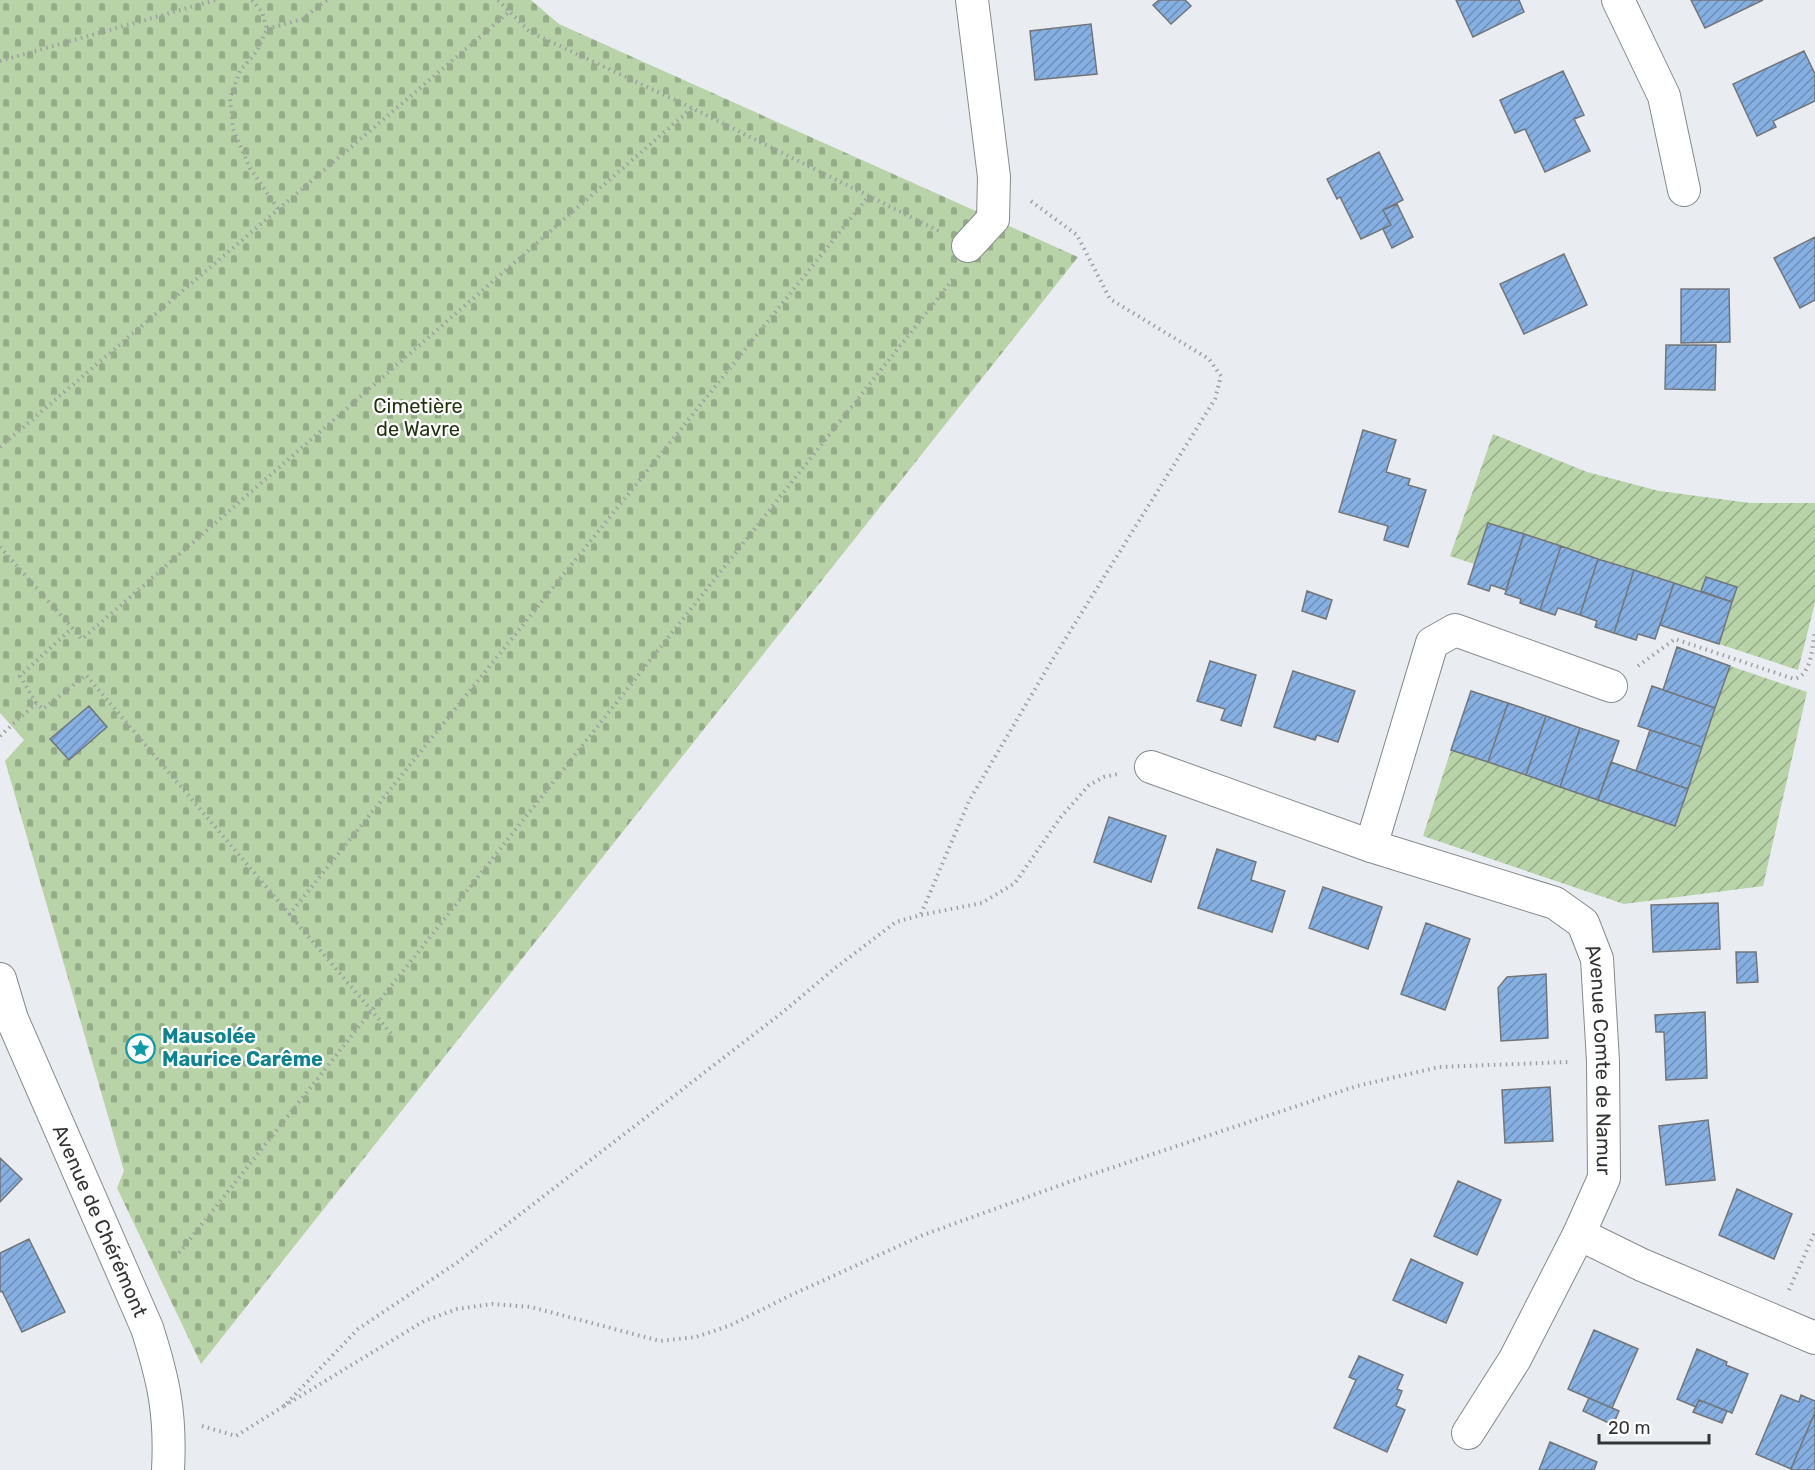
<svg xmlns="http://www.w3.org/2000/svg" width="1815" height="1470" font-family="Rubik,sans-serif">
  <defs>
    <pattern id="cemetery-stones" width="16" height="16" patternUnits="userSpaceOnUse" patternTransform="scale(1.5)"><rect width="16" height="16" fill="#b7d3a7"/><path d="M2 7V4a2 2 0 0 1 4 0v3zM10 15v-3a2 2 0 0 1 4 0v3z" fill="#95ac89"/></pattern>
    <pattern id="garden-furrows" width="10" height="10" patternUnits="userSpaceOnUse" patternTransform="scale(1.5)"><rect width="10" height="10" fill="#b7d3a7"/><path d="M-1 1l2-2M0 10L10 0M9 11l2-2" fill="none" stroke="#95ac89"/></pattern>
    <pattern id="building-hatch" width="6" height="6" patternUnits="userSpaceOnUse" patternTransform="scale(1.5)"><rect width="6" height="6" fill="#86afe2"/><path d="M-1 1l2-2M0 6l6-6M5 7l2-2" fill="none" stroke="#6e8fb8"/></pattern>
  </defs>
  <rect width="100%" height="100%" fill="#e9ecf0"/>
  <path fill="url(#cemetery-stones)" d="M0 0H531L559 24 1078 257 201 1364 117 1188 124 1171 5 761 24 740 0 713Z"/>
  <path fill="url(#garden-furrows)" d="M1493 434 1587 472 1659 491 1750 503H1815V603L1798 670 1719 644 1737 587 1706 577 1701 591 1488 523 1474 564 1450 556Z
    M1730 666 1807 692 1763 886 1624 904 1423 836 1451 750 1675 826Z"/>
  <path fill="url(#building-hatch)" stroke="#737679" stroke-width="1.5" d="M1159 0H1185L1191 6 1171 24 1153 5Z
    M1456 0H1519L1524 12 1473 37Z
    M1691 0H1763L1705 28Z
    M1091 24 1097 74 1035 80 1030 31Z
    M1804 51 1815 74V101L1773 121 1776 127 1757 136 1733 84Z
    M1563 71 1584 115 1574 119 1590 151 1545 172 1525 129 1515 133 1500 100Z
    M1379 152 1403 200 1383 210 1391 225 1361 239 1340 197 1337 199 1327 179Z
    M1397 204 1413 237 1392 248 1383 229 1391 225 1383 210Z
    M1815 237V300L1800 308 1774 258Z
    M1564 254 1587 305 1524 334 1500 284Z
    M1681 289H1729L1730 342 1681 343Z
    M1666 345H1716L1715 390 1665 389Z
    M1363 430 1396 440 1386 472 1410 479 1408 485 1426 490 1408 547 1384 540 1388 526 1339 512Z
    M1488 523 1524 534 1506 590 1491 585 1489 591 1468 584Z
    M1524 534 1561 546 1540 610 1520 603 1521 599 1505 594Z
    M1561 546 1598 559 1580 615 1558 608 1555 615 1540 610Z
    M1598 559 1634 570 1614 633 1595 627 1597 621 1580 615Z
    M1634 570 1674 583 1655 639 1638 634 1636 640 1614 633Z
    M1706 577 1737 587 1732 602 1701 591Z
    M1674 583 1732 602 1719 644 1660 625Z
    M1307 591 1332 600 1326 619 1302 611Z
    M1677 647 1730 666 1715 708 1663 690Z
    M1210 661 1256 675 1241 726 1221 720 1225 709 1197 701Z
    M1293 671 1355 691 1338 742 1317 735 1315 740 1274 727Z
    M1652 686 1715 708 1702 747 1638 726Z
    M1471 691 1508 703 1488 762 1451 750Z
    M1508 703 1546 716 1526 775 1488 762Z
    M89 706 107 727 69 760 50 739Z
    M1546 716 1580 728 1560 787 1526 775Z
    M1580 728 1619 741 1598 800 1560 787Z
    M1650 730 1702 747 1688 789 1636 771Z
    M1611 762 1688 789 1675 826 1598 800Z
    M1109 817 1166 836 1151 882 1094 862Z
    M1217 849 1256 862 1251 880 1285 891 1272 932 1198 908Z
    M1323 887 1382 907 1368 949 1309 928Z
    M1718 903 1720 949 1653 952 1651 905Z
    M1426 923 1470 939 1445 1010 1401 994Z
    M1736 952H1756L1758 982 1737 983Z
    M1546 974 1548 1038 1501 1041 1498 988 1507 977Z
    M1705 1012 1707 1078 1666 1080 1664 1032H1656L1655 1015Z
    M1550 1087 1553 1141 1505 1143 1502 1090Z
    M1708 1120 1715 1180 1666 1185 1659 1126Z
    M0 1158 22 1179 0 1202Z
    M1458 1181 1501 1200 1477 1255 1434 1236Z
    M1737 1189 1792 1214 1774 1259 1719 1235Z
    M29 1239 65 1312 22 1332 2 1291 0 1292V1253Z
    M1411 1259 1463 1283 1446 1323 1393 1300Z
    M1594 1330 1638 1349 1612 1408 1568 1389Z
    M1697 1349 1727 1362 1726 1365 1748 1374 1732 1413 1699 1400 1696 1407 1677 1399Z
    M1359 1356 1403 1375 1397 1389 1402 1391 1396 1406 1405 1410 1387 1452 1334 1428 1356 1380 1349 1377Z
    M1781 1395 1799 1402 1801 1395 1815 1401V1412L1791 1469 1756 1454Z
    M1589 1398 1619 1411 1613 1425 1583 1411Z
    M1699 1400 1727 1411 1722 1423 1693 1412Z
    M1815 1412V1470H1793L1791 1469Z
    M1550 1442 1597 1462 1594 1470H1539Z"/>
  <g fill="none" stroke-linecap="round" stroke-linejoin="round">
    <defs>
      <g id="street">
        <path d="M1618 0 1664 96 1684 190"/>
        <path d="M968 246 993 219 994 177 972 0"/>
        <path id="s1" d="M1151 767 1371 846 1555 903 1583 923 1597 959 1603 1061 1604 1178 1579 1234 1642 1265 1815 1338"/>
        <path d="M1371 846 1432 643 1455 630 1611 686"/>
        <path id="s2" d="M0 979 12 1019 147 1328C164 1381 171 1415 168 1470"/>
        <path d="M1468 1433 1515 1359 1579 1234"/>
      </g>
    </defs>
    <use href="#street" stroke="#878a8d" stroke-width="34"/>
    <path stroke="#9ea0a3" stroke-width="4" stroke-dasharray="1.5 4.5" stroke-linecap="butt" d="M252 0 262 12 267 29 257 51 240 71 230 98 233 129 250 168 278 209
      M498 0 530 32 692 108 939 231
      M267 29 302 19 327 0
      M0 61 216 0
      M0 447 509 12
      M0 547 82 639 692 108
      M1638 666 1675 639 1794 679C1812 675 1812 647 1815 631
      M36 703 20 676 72 628
      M0 736 36 703 43 709 86 675 394 1037
      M921 914 969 801 1051 662 1215 399 1221 376 1209 359 1110 299 1077 235 1028 199
      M289 915 868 197
      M179 1253 954 278
      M1789 1290 1815 1232
      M284 1406 424 1321 457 1309 492 1304 531 1307 660 1341 696 1337 731 1325 789 1296 923 1235 1069 1182 1357 1086 1439 1067 1568 1062
      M202 1426 236 1436 284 1406 358 1329 458 1262 783 1012 834 969 896 922 921 915 982 903 1015 883 1060 818 1089 785 1104 777 1118 774"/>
    <use href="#street" stroke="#fff" stroke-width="32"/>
  </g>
  <defs>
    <symbol id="sight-ring" viewBox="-11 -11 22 22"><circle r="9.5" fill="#fff" stroke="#0f9aa8" stroke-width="1.5"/><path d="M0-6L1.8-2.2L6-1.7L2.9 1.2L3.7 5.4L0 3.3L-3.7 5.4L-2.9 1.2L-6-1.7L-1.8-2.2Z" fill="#0f9aa8"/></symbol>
  </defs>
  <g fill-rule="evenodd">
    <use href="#sight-ring" x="124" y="1032" width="33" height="33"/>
  </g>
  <g text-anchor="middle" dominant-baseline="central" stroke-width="4.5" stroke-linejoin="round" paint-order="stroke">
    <g font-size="20" fill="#1d340c" stroke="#fff">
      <text x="418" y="406">Cimetière<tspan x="418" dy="23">de Wavre</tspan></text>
    </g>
    <g font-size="20" font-weight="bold" fill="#0d838f" stroke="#fff" text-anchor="start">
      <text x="162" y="1036">Mausolée<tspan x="162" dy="23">Maurice Carême</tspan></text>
    </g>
    <g font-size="20" fill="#323435" stroke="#fff">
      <text stroke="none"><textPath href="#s1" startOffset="600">Avenue Comte de Namur</textPath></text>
      <text stroke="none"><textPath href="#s2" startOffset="262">Avenue de Chérémont</textPath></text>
    </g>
  </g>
  <path d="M1599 1434v9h110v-9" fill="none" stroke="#323435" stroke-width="3"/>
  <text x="1608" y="1434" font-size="18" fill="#323435" stroke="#ffffff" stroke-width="4.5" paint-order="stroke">20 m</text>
</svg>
